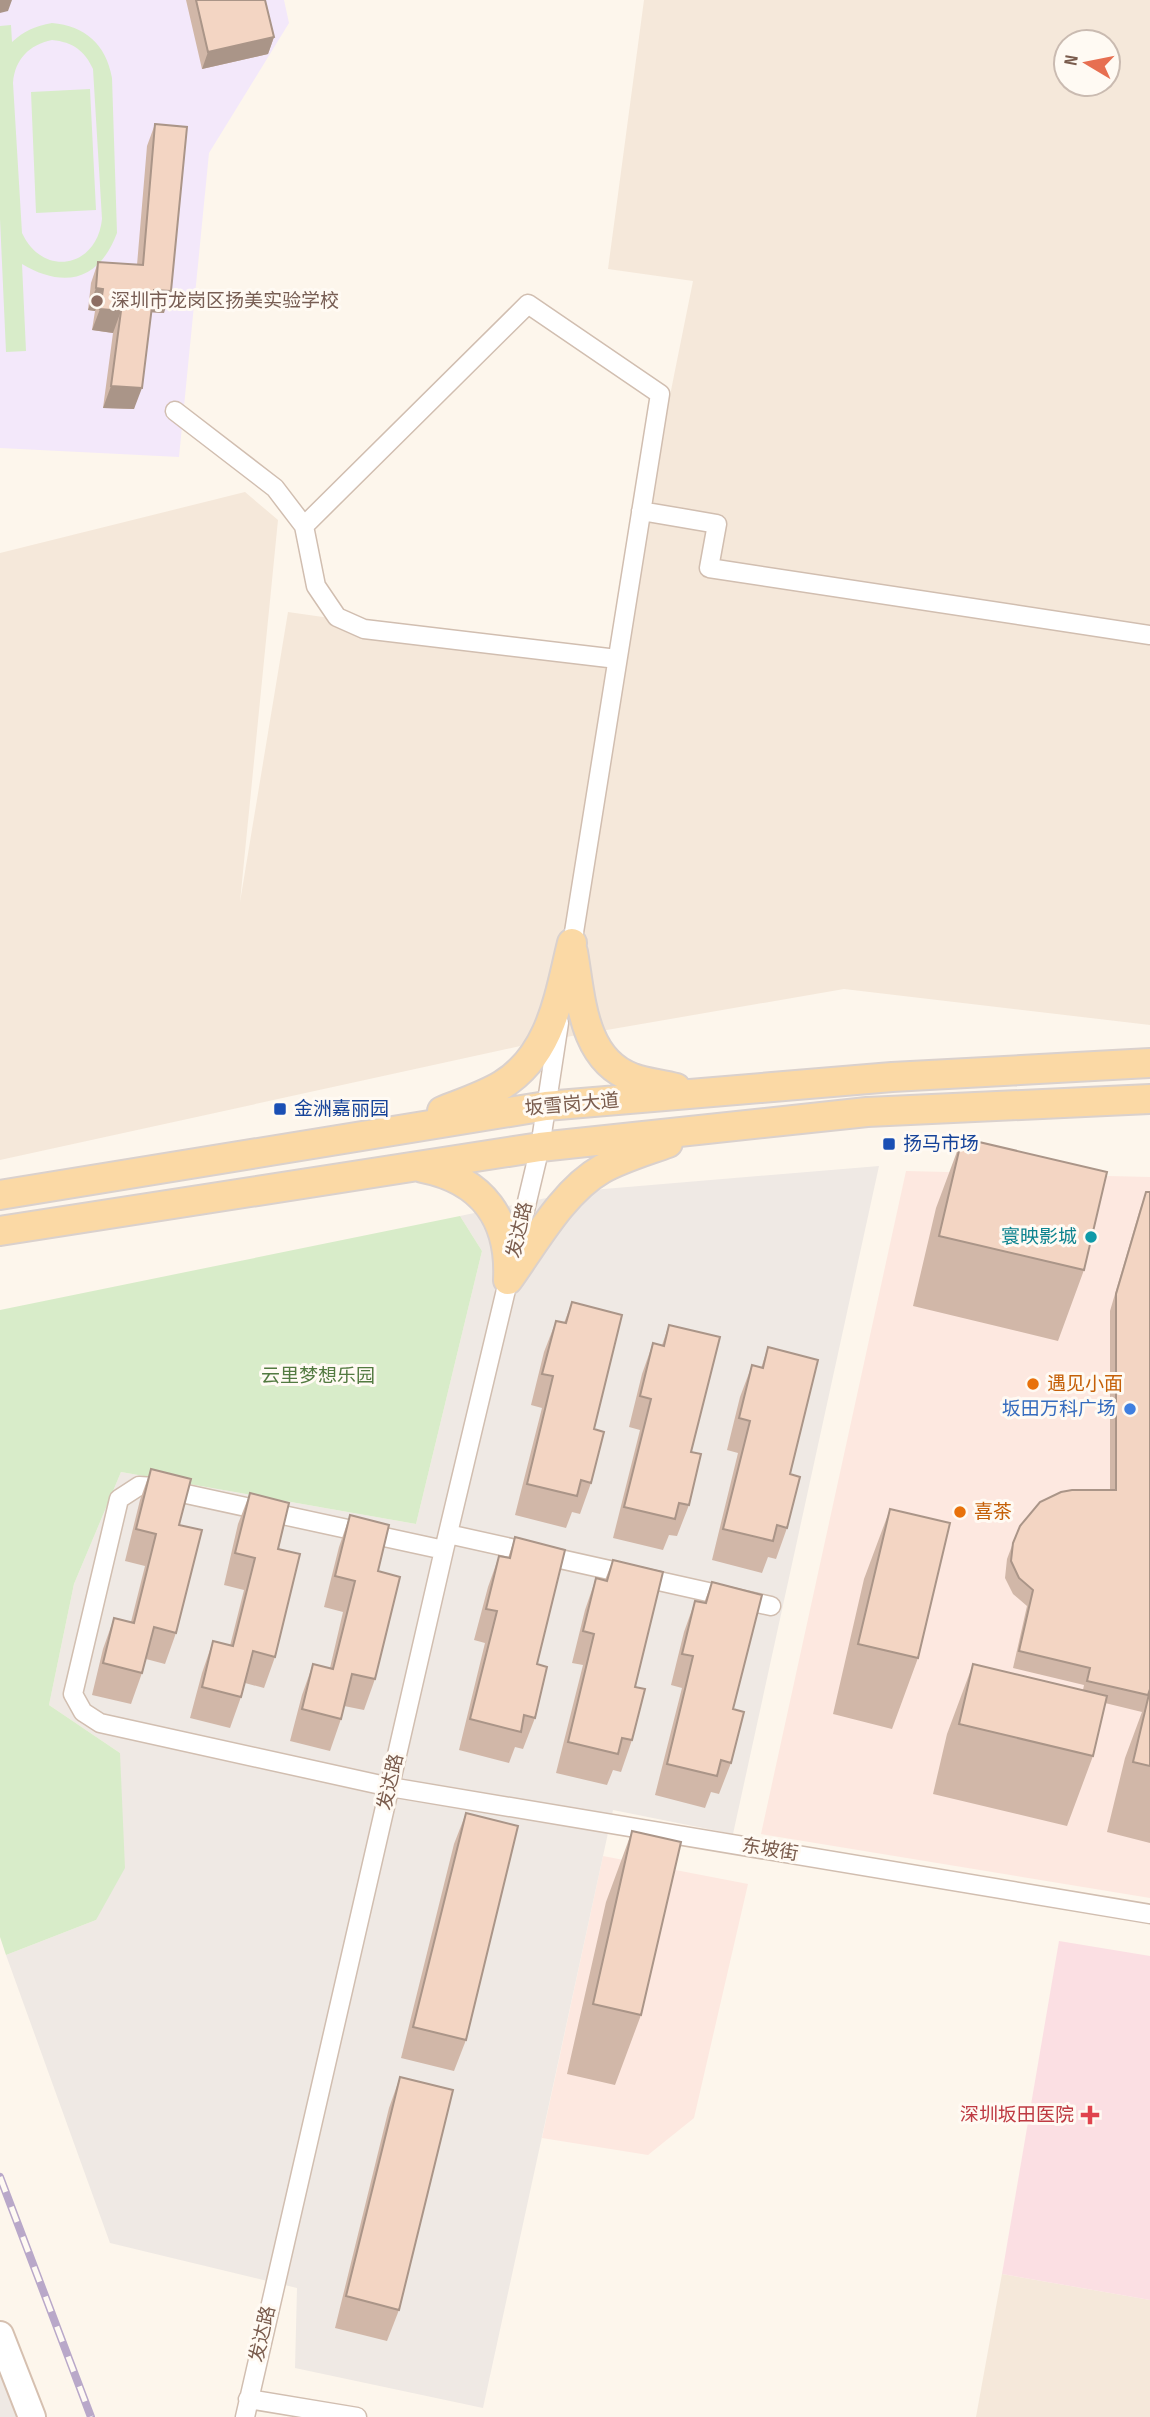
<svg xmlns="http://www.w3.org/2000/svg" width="1150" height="2417" font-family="'Sofia Sans Condensed','Noto Sans SC',sans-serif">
  <rect width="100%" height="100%" fill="#fdf6ec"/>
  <path fill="#f5e8da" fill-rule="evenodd" d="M644 0H1150V1025L844 989 543 1041 0 1160V553L245 492 278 520 240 902 288 612 617 659 693 281 608 269ZM1066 42H1108V84H1066Z
    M1002 2274 1150 2300V2417H976Z"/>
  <path fill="#fde8e0" d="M906 1171 1150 1177V1898L761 1834Z
    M603 1856 748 1884 694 2118 648 2155 542 2138Z"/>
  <path fill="#efe9e4" d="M879 1166 733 1834 613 1810 483 2408 295 2368 297 2288 110 2243 6 1955 96 1920 120 1753 49 1705 74 1584 121 1472 416 1524 482 1251 460 1216 580 1191Z
    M0 2367 19 2417H0Z"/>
  <path fill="#f3e8fa" d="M0 0H284L289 23 209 153 179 457 0 448Z"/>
  <path fill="#fbdfe3" d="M1059 1941 1150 1956V2300L1002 2274Z"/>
  <path fill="#d8ecc9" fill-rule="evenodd" d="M52 23C85 26 106 44 112 78L117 233C99 281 64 289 22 264L26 351 6 352 0 219V26L11 25 12 42C24 31 35 26 52 23ZM52 40C73 42 85 51 93 69L102 219C97 268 43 278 22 233L13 83C15 59 29 45 52 40Z
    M90 89 96 210 36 213 31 92Z
    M460 1216 482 1251 416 1524 121 1472 74 1584 49 1705 120 1753 125 1868 96 1920 6 1955 0 1937V1310Z"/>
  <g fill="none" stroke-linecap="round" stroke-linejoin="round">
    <defs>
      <path id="street" d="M175 411 275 488 304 526 316 586 337 617 364 629 617 659
        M641 511 717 524 709 568 1150 635
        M304 526 528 304 660 394 571 951
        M448 1534 771 1606
        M444 1550 154 1487 139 1486 119 1499 73 1694 83 1712 100 1723 390 1787 1150 1914
        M248 2399 357 2417
        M245 2417 444 1550 540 1147 559 1023"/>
      <path id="secondary" d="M0 2335 32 2417"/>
      <path id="primary" d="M573 952C581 997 582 1060 633 1078 646 1083 662 1084 676 1088
        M442 1111C462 1103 484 1096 502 1085 552 1054 559 995 572 943
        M423 1168C483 1180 511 1219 508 1280
        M0 1195 546 1106 892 1077 1150 1063
        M0 1231 540 1147 867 1112 1150 1099
        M508 1280C534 1244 563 1191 602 1169 622 1158 646 1151 668 1143"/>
    </defs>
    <use href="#street" stroke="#d1beb0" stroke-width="21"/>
    <use href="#secondary" stroke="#d6c0b0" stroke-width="30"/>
    <use href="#primary" stroke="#dad1cd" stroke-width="32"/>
    <use href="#street" stroke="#fff" stroke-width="18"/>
    <use href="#secondary" stroke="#fff" stroke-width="26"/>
    <use href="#primary" stroke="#fbd9a5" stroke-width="28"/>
    <defs>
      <path id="rail" d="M0 2177 91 2417"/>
    </defs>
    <use href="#rail" stroke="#b9a8c9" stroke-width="8"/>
    <use href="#rail" stroke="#fffaf3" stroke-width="5" stroke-dasharray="16" stroke-linecap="butt"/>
  </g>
  <path fill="#d1b7a8" d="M186 0H265L274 37 268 54 202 69Z
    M155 124 164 313 151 312 134 409 103 408 113 333 92 330 95 311 88 310 91 283 98 262 137 265 147 146Z
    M962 1138 1084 1270 1058 1341 913 1306 936 1208Z
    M1146 1192H1150V1843L1107 1832 1125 1758 1142 1712 1105 1703 1093 1756 1067 1826 933 1794 947 1734 973 1664 1083 1690 1084 1685 1013 1668 1027 1606 1013 1594 1005 1578 1007 1559 1013 1543 1110 1490V1311L1140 1209Z
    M572 1302 594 1429 591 1483 580 1514 572 1512 566 1528 515 1515 542 1408 531 1405 544 1352 556 1321 564 1323Z
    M669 1325 691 1452 689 1505 677 1536 669 1535 663 1550 613 1538 640 1430 629 1427 642 1374 653 1343 662 1345Z
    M768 1347 790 1474 787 1528 776 1559 768 1557 762 1573 712 1560 738 1453 727 1450 740 1397 752 1365 761 1368Z
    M151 1469 179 1525 176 1633 165 1664 146 1659 142 1673 131 1704 92 1695 103 1649 114 1618 131 1622 145 1566 125 1561 140 1500Z
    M250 1493 278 1549 275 1657 264 1688 245 1683 241 1697 230 1728 190 1718 202 1673 213 1641 230 1646 244 1590 224 1585 238 1524Z
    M890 1509 918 1658 892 1729 833 1714 864 1579Z
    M350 1515 378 1571 375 1679 364 1710 344 1706 341 1719 330 1751 290 1741 302 1695 313 1664 330 1668 343 1612 324 1607 339 1547Z
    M515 1537 537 1664 535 1718 523 1749 515 1747 509 1763 459 1750 485 1643 474 1640 488 1587 499 1556 508 1558Z
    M613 1560 635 1687 632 1740 621 1772 613 1770 607 1785 556 1773 583 1665 572 1663 585 1610 596 1578 605 1580Z
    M712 1582 733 1709 731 1763 719 1794 711 1792 705 1808 655 1795 682 1688 671 1685 684 1632 695 1601 704 1603Z
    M466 1813V2040L454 2071 401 2058 454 1844Z
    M632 1831 641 2015 615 2085 567 2074 606 1902Z
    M400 2077 399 2310 387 2341 335 2328 389 2108Z"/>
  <path fill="#aa9588" d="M0 0H12L8 11 0 13Z
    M274 37 268 54 202 69 208 52Z
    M96 288 103 289 95 311 88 310Z
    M154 290 171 291 164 313 146 312Z
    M100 309 121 311 113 333 92 330Z
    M111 386 142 388 134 409 103 408Z"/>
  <path fill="#f3d5c3" stroke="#aa9588" stroke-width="2" d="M196 0H265L274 37 208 52Z
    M155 124 187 127 171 291 154 290 142 388 111 386 121 311 100 309 103 289 96 288 98 262 143 265Z
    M962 1138 1107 1172 1084 1270 939 1236Z
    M1146 1192H1150V1689L1148 1695 1087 1681 1090 1668 1019 1651 1033 1590 1019 1578 1011 1561 1013 1543 1020 1526 1040 1502 1061 1492 1072 1490H1116V1294Z
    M572 1302 622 1315 594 1429 604 1432 591 1483 581 1480 577 1496 527 1484 553 1376 542 1374 556 1321 566 1323Z
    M669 1325 720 1337 691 1452 701 1454 689 1505 679 1503 675 1519 624 1507 651 1399 640 1396 653 1343 664 1346Z
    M768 1347 818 1360 790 1474 800 1477 787 1528 777 1525 773 1541 723 1529 750 1421 739 1418 752 1365 763 1368Z
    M151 1469 191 1479 179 1525 202 1530 176 1633 154 1627 142 1673 103 1663 114 1618 134 1623 156 1534 136 1529Z
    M250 1493 289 1503 278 1549 300 1554 275 1657 253 1651 241 1697 202 1687 213 1641 233 1646 255 1558 235 1553Z
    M890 1509 950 1523 918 1658 858 1644Z
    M350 1515 389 1525 378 1571 400 1577 375 1679 352 1674 341 1719 302 1709 313 1664 333 1669 355 1581 335 1576Z
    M515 1537 565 1550 537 1664 547 1667 535 1718 524 1715 521 1732 470 1719 497 1611 486 1609 499 1556 510 1558Z
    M613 1560 663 1572 635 1687 645 1689 632 1740 622 1738 618 1754 568 1742 594 1634 583 1631 596 1578 607 1581Z
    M712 1582 762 1595 733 1709 744 1712 731 1763 721 1760 717 1776 667 1764 693 1656 682 1654 695 1601 706 1603Z
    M973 1664 1107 1696 1093 1756 959 1724Z
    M1150 1690V1766L1133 1762Z
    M466 1813 518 1826 466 2040 413 2027Z
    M632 1831 681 1842 641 2015 593 2004Z
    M400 2077 453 2090 399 2310 346 2296Z"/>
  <circle fill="#8d6e63" stroke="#fffaf3" stroke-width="2.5" cx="97" cy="301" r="7"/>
  <g fill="#1a4fb4" stroke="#fffaf3" stroke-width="2.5">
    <rect x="273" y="1102" width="14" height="14" rx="3.5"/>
    <rect x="882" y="1137" width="14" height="14" rx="3.5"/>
  </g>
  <circle fill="#0f9aa8" stroke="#fffaf3" stroke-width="2.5" cx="1091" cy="1237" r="7"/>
  <g fill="#e8710a" stroke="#fffaf3" stroke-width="2.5">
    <circle cx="1033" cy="1384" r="7"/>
    <circle cx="960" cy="1512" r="7"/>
  </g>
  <circle fill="#3f7fe0" stroke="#fffaf3" stroke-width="2.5" cx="1130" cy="1409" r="7"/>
  <path fill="#e0444e" stroke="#fffaf3" stroke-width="2.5" d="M1086.5 2104.5h7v7h7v7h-7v7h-7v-7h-7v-7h7z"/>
  <g text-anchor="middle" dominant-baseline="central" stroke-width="6" stroke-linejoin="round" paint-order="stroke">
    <g font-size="19" fill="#785e54" stroke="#fffaf3" text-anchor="start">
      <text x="111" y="301">深圳市龙岗区扬美实验学校</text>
    </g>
    <g font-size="19" fill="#7a5c4d" stroke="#fffaf3">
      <text transform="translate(572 1105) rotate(-5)">坂雪岗大道</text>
      <text transform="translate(520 1230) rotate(-77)">发达路</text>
      <text transform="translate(391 1782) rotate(-77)">发达路</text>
      <text transform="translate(770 1850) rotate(9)">东坡街</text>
      <text transform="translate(263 2334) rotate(-77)">发达路</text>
    </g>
    <g font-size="19" fill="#164399" stroke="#fffaf3" text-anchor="start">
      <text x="294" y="1109">金洲嘉丽园</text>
      <text x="903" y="1144">扬马市场</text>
    </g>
    <g font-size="19" fill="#0d838f" stroke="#fffaf3" text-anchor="end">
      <text x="1077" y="1237">寰映影城</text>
    </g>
    <g font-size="19" fill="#537a41" stroke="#fffaf3">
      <text x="318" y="1376">云里梦想乐园</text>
    </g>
    <g font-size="19" fill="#c56008" stroke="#fffaf3" text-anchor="start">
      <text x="1047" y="1384">遇见小面</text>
      <text x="974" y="1512">喜茶</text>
    </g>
    <g font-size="19" fill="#366cbe" stroke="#fffaf3" text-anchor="end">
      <text x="1116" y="1409">坂田万科广场</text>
    </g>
    <g font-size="19" fill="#be3a42" stroke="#fffaf3" text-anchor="end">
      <text x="1074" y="2115">深圳坂田医院</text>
    </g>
  </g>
  <g transform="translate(1087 63) rotate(280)"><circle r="33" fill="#fffaf3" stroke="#cabbb1" stroke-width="2"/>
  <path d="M0-5L12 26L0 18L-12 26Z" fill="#e76f51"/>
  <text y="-10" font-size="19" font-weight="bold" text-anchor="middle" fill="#7a5c4d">N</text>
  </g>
</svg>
